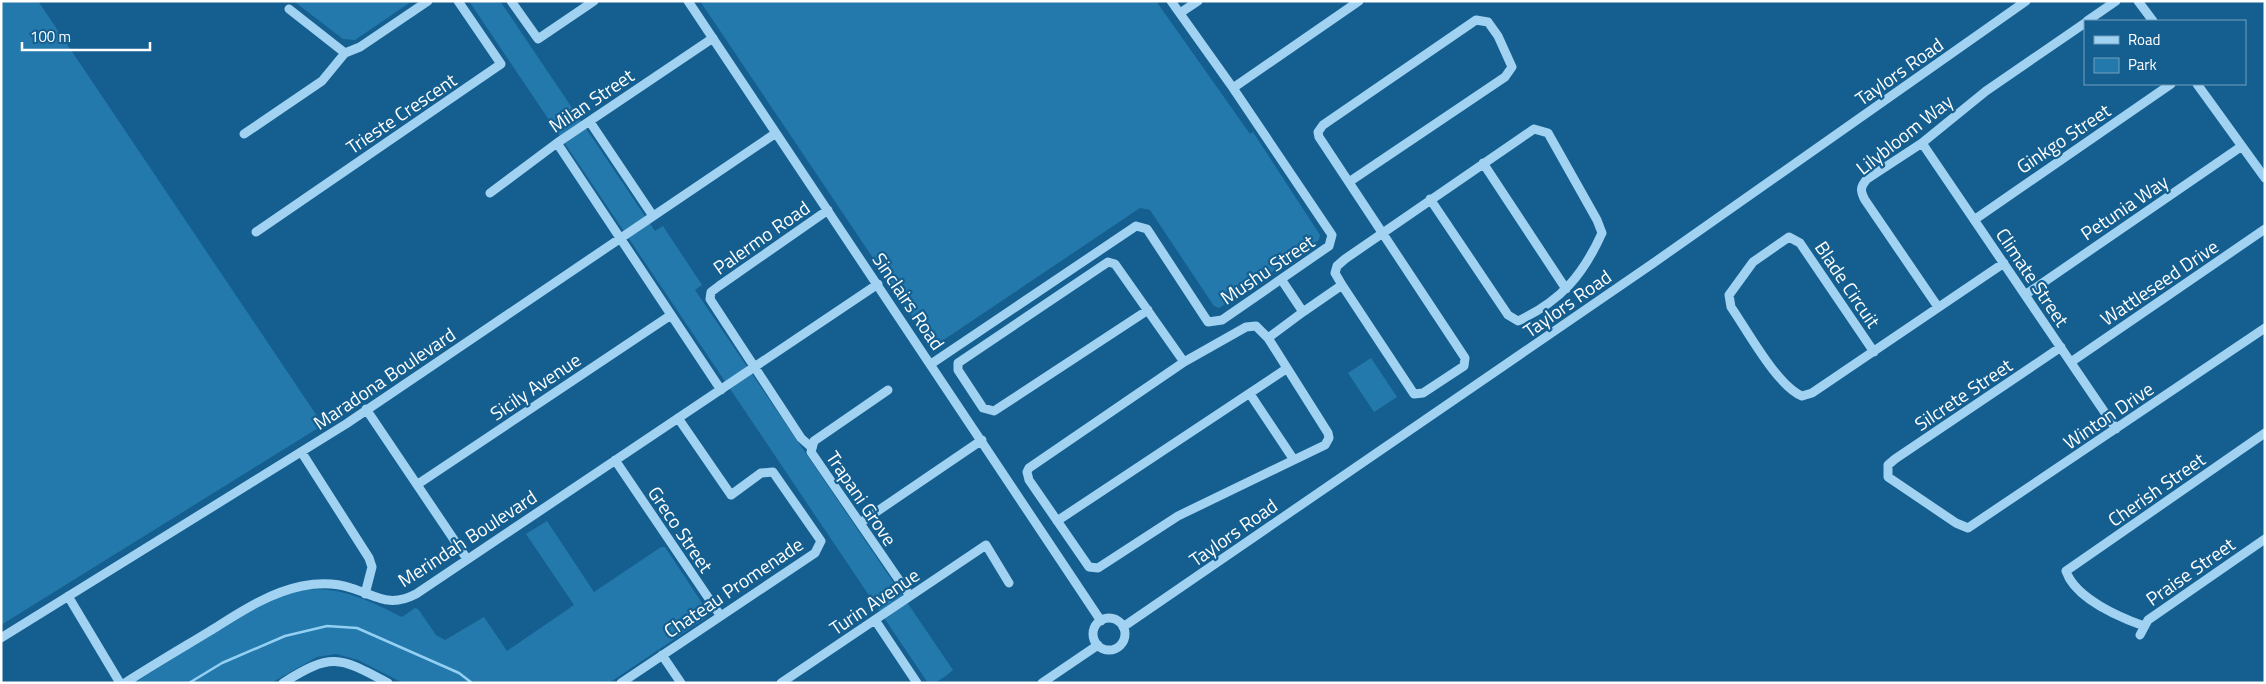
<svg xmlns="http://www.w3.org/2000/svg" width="2266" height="684" font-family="'Titillium Web',sans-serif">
  <rect width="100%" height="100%" fill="#155f90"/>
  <path fill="#2479ac" d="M1 1H38L323 425 1 625Z
    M412 1 355 40 343 39 295 2Z
    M469 1H500L655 231 663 226 702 285 695 290 953 670C946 676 938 683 928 683Z
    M700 1H1156L1250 134 1253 132 1320 235 1319 240 1219 308 1214 306 1150 210 1140 208 933 347Z
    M1371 358 1397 397 1374 412 1348 373Z
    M547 521 594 592 661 547H665L708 612 707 617 609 683H403L358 660 336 654 317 657 271 683H134L264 602C317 577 353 592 402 617L415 608 418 609 436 635 445 640 484 617 507 651 574 605 526 534Z"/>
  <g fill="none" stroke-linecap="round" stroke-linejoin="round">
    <path stroke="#93d0f3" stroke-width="2.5" d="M189 683 222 663 285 636 327 626 357 628 459 673 472 683"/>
    <path stroke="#a1d2f1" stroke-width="9" d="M511 1 538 39 594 1
      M688 1 1101 621
      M2138 1 2153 21
      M289 9 345 53 360 47 428 1
      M1180 13 1198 1
      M2087 21 2116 1
      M2197 84 2265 178
      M1233 88 1359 1
      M590 122 653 216
      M244 134 322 81 345 53
      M557 143 721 390
      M1922 143 2116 429
      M1483 163 1566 289
      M490 193 557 143 713 38
      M1974 220 2171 84
      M256 232 501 64 458 1
      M1281 279 1303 312 1342 285 1335 273 1337 266 1345 259 1534 129 1548 133 1597 220 1602 233C1583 275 1561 301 1518 321L1508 315 1430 199
      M1342 285 1414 394 1423 393 1464 366 1465 358 1319 137 1318 132 1323 125 1476 20 1488 22 1498 36 1512 67 1505 77 1349 182
      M2025 295 2242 146
      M1938 307 1865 200C1860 191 1860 187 1867 179L1922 143 1986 91 2085 23
      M1148 310 994 411 983 408 958 370V363L1108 262 1115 264 1184 362
      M1268 338 1256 326 1246 327 1184 362 1029 468 1027 472 1029 480 1089 567 1098 568 1178 516 1325 445 1329 438 1328 433 1268 338 1303 312
      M2061 347 1895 459 1888 465V477L1956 523 1968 528 2265 328
      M1874 352 1800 243 1789 237 1753 262 1729 295 1731 307C1747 330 1777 386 1802 396L1812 393 2004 263
      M2071 362 2265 229
      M931 364 1136 226 1147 229 1208 322 1222 320 1329 246 1332 235 1233 88 1171 1
      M888 390 814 441 811 452 910 596
      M1250 394 1294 460
      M366 409 467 559
      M811 447 801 438 710 299 711 292 719 286 828 210
      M302 453 369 558 372 567 365 594
      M615 460 720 615
      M418 484 671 315
      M1057 521 1286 369
      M860 523 982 440
      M68 596 120 683
      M1093 634a16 16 0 1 1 32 0a16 16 0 1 1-32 0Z
      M875 620 917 683
      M2144 626C2119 617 2075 598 2066 571L2265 433
      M1123 627 1652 264 2026 1
      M2140 635 2148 620 2265 539
      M1 638 346 424 776 133
      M662 655 681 683
      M125 683C153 665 182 648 210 631 239 613 268 593 302 586 318 583 336 583 351 588 377 596 389 608 416 594L878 284
      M283 683C332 652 339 657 388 683
      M621 683 815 553 821 541 773 472 761 473 731 495 678 418
      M781 683 986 545 1009 583
      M1042 683 1098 645"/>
  </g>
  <g text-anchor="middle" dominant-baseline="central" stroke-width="4.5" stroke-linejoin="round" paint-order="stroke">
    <g font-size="19" fill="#fff" stroke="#155f90">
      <text transform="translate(1899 71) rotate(-35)">Taylors Road</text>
      <text transform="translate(591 100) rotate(-34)">Milan Street</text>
      <text transform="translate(401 113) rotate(-34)">Trieste Crescent</text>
      <text transform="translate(1904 134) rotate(-38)">Lilybloom Way</text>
      <text transform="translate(2063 138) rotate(-34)">Ginkgo Street</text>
      <text transform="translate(2124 207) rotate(-34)">Petunia Way</text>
      <text transform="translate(761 237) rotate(-35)">Palermo Road</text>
      <text transform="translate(1267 269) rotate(-34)">Mushu Street</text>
      <text transform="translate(2033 277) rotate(56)">Climate Street</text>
      <text transform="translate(2159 282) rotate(-34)">Wattleseed Drive</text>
      <text transform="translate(1848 284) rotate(56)">Blade Circuit</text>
      <text transform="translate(909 301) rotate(56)">Sinclairs Road</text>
      <text transform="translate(1567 303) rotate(-35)">Taylors Road</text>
      <text transform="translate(384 378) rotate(-34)">Maradona Boulevard</text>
      <text transform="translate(535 386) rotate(-34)">Sicily Avenue</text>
      <text transform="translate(1963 394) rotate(-34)">Silcrete Street</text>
      <text transform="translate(2108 415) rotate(-34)">Winton Drive</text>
      <text transform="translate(2156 489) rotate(-35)">Cherish Street</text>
      <text transform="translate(862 498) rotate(56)">Trapani Grove</text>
      <text transform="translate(681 529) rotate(56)">Greco Street</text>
      <text transform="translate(1233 532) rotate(-35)">Taylors Road</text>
      <text transform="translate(467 538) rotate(-33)">Merindah Boulevard</text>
      <text transform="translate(2190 571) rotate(-35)">Praise Street</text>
      <text transform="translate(733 587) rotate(-34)">Chateau Promenade</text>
      <text transform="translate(874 601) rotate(-34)">Turin Avenue</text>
    </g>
  </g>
  <rect width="2266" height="684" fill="none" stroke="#ffffff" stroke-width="5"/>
  <rect x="2084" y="20" width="162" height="65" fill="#155f90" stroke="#739fbc"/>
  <rect x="2094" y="36" width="25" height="8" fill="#a1d2f1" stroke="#739fbc"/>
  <text x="2128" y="45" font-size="15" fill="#ffffff">Road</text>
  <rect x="2094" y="58" width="25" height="15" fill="#2479ac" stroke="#739fbc"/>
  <text x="2128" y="70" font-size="15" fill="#ffffff">Park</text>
  <path d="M22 42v8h128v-8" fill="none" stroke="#ffffff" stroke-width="2.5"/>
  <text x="30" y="42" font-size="15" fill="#ffffff" stroke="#155f90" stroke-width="4" paint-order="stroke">100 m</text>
</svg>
